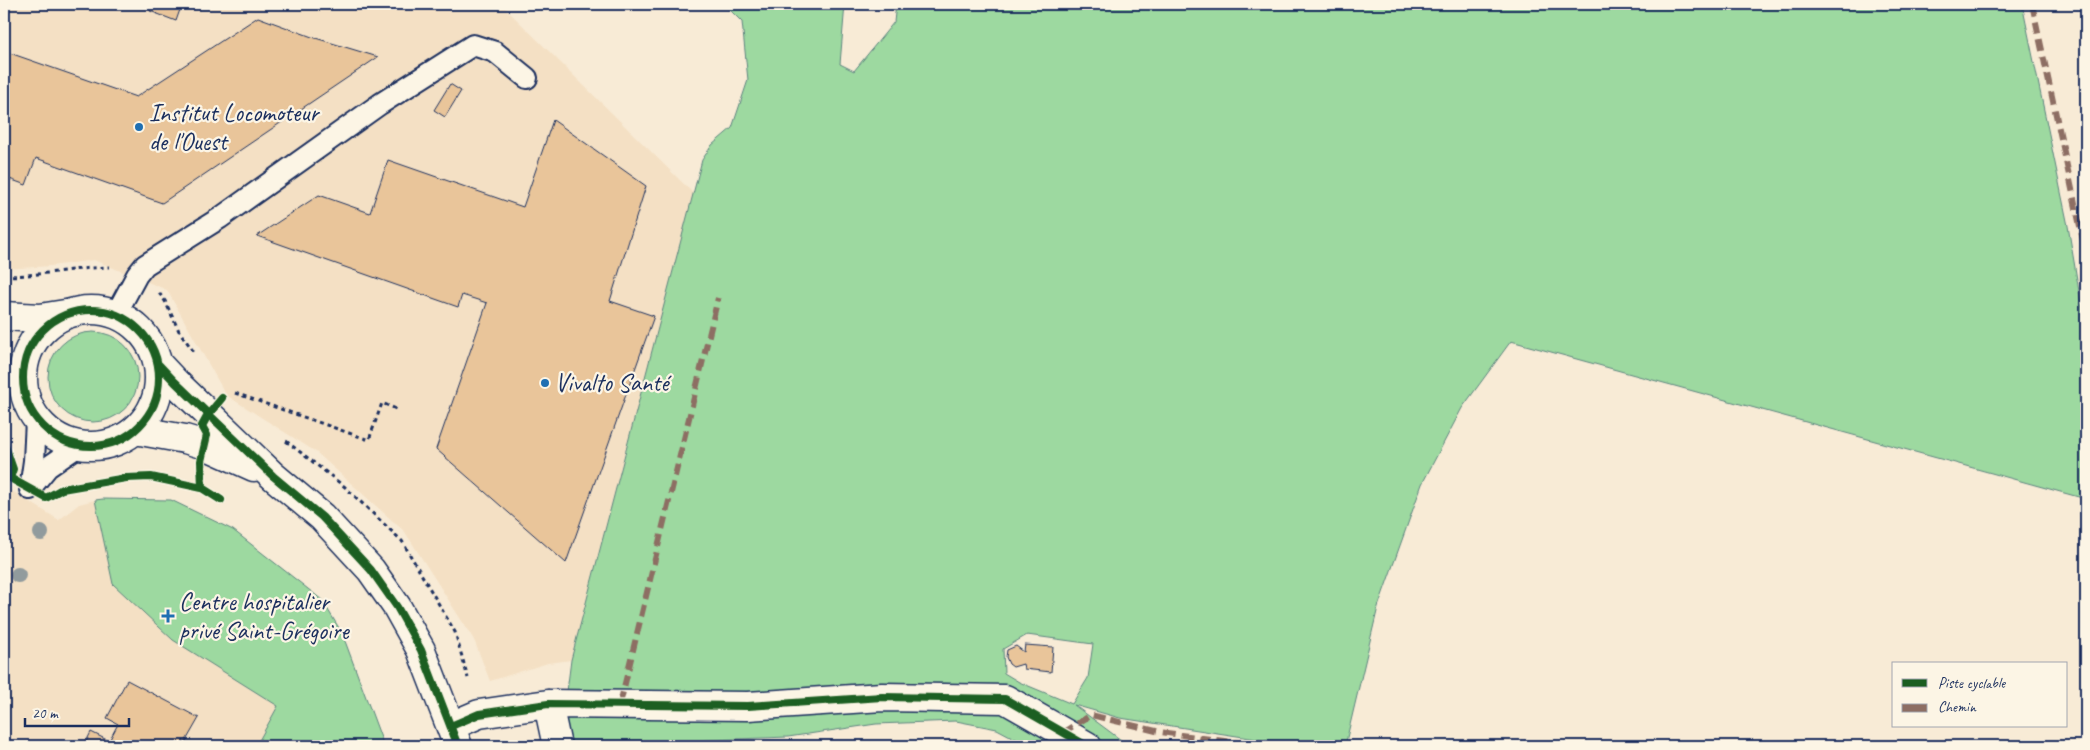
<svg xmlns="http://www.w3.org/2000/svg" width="2090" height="750" font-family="Caveat,sans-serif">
  <rect width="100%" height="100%" fill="#f8ebd6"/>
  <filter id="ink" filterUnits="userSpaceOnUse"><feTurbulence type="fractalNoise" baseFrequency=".02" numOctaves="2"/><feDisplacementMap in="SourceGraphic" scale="10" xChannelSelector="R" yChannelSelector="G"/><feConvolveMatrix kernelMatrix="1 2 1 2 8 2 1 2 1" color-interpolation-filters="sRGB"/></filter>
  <g filter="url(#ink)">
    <path fill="#f4e0c4" d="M4 4H501L694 194 571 660 548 663 490 681 474 640 405 532 316 452 226 395 167 290 94 260 51 266 4 269Z
      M4 486 59 520 79 504 95 500H171L233 530 322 600 342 633 384 746H4Z"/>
    <path fill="#9dd9a0" stroke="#5c847f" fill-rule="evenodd" d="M724 4H845L840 64 854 71 894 22 896 4H2022L2068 226 2086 333V499L1511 341 1462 408 1422 484 1378 607 1345 746H1302L1120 718 1074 705 1129 746H1029L997 729 956 721 876 724 788 737 560 746 571 660 702 160 712 145 732 128 748 80 742 22ZM1027 635 1093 644 1088 678 1072 704 1019 682 1004 673 1003 649Z
      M48 377a45 45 0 1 1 90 0a45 45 0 1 1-90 0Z
      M103 499 171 500 233 530 322 600 342 633 384 746H256L278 706 173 640 113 584 95 500Z"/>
    <path fill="#e9c59a" stroke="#1b2f5e" d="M153 4H182L176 21 150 11Z
      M258 17 312 37 378 57 162 203 36 158 26 185 4 177V51L136 97Z
      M450 84 461 91 445 117 434 110Z
      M553 120 646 186 610 301 654 316 566 563 436 449 487 303 462 295 458 307 257 236 319 195 370 213 388 160 523 207Z
      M1025 645 1053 647 1051 672 1024 669 1023 664 1013 667 1009 664 1006 657 1007 650 1016 646 1024 652Z
      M127 680 199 718 183 746H84L91 732 109 741 118 724 107 718Z"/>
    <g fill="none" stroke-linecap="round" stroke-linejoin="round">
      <defs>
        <path id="lane" d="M116 314 137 275 145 265 220 218 380 104 473 45 495 52 527 78
          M30 489 34 461 36 420
          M30 489 48 467 80 445"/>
        <path id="street" d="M548 704 557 746
          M451 726 479 714 548 704 748 706 882 697 1005 699 1087 746"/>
        <path id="secondary" d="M23 378a68 68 0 1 1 136 0a68 68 0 1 1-136 0Z
          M4 316 40 318 65 314
          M159 365 175 382 273 476 322 517 371 570 397 607 421 650 458 746
          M135 430 185 439 205 445 254 467"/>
      </defs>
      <use href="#lane" stroke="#1b2f5e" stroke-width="24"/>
      <use href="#street" stroke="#1b2f5e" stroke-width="31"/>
      <use href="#secondary" stroke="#1b2f5e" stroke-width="31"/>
      <path stroke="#1b2f5e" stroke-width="3" stroke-dasharray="4 4" stroke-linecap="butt" d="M4 276C39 276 74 268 109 267
        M159 293 165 301 179 331 194 352
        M235 393 369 440 382 403 396 409
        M286 441 345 487 402 541 455 632 468 678"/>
      <use href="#lane" stroke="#fcf5e5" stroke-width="20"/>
      <use href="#street" stroke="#fcf5e5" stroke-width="28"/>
      <use href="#secondary" stroke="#fcf5e5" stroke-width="28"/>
      <path stroke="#8d6e63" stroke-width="6" stroke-dasharray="12 6" stroke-linecap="butt" d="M2032 4 2086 254
        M620 704 718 298
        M1062 733 1091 715 1160 732 1260 746"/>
      <defs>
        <path id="cycleway" d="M23 378a68 68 0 1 1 136 0a68 68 0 1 1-136 0Z
          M159 365 175 382 273 476 322 517 371 570 397 607 421 650 458 746
          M4 443 13 469 10 478 46 498 62 489 126 478 151 477 202 488 221 500
          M202 488 201 461 207 435 202 426 208 415 222 398
          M451 726 479 714 548 704 748 706 882 697 1005 699 1087 746"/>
      </defs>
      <use href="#cycleway" stroke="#fcf5e5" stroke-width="11"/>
      <use href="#cycleway" stroke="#1b5e20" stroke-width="8"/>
    </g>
    <g fill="#919b9d">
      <circle cx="41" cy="533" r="8"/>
      <circle cx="18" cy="575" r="8"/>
    </g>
  </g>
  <g fill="#1f6fb2" stroke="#fcf5e5" stroke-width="2">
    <circle cx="139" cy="127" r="5"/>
    <circle cx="545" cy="383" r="5"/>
    <path d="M165.5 608.5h5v5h5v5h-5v5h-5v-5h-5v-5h5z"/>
  </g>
  <g text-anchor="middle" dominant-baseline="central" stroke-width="4.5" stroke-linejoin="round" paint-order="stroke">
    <g font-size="25" fill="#1b2f5e" stroke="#fcf5e5" text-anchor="start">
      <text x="149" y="113">Institut Locomoteur<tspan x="149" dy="29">de l'Ouest</tspan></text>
      <text x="555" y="383">Vivalto Santé</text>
      <text x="179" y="602">Centre hospitalier<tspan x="179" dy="29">privé Saint-Grégoire</tspan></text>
    </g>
  </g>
  <rect width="2090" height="750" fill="none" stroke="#fcf5e5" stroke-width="20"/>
  <rect x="10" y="10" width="2070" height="730" fill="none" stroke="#1b2f5e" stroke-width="2" filter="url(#ink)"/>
  <rect x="1892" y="662" width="175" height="65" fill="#fcf5e5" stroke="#a2a6af"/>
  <rect x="1902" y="679" width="25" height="8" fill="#1b5e20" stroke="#a2a6af"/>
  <text x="1938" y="688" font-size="15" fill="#1b2f5e">Piste cyclable</text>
  <rect x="1902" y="704" width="25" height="8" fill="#8d6e63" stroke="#a2a6af"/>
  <text x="1938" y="712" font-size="15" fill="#1b2f5e">Chemin</text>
  <path d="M25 718v8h104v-8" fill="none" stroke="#1b2f5e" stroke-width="2.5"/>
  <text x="32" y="718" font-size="15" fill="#1b2f5e" stroke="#fcf5e5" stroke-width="4" paint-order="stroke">20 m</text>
</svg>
